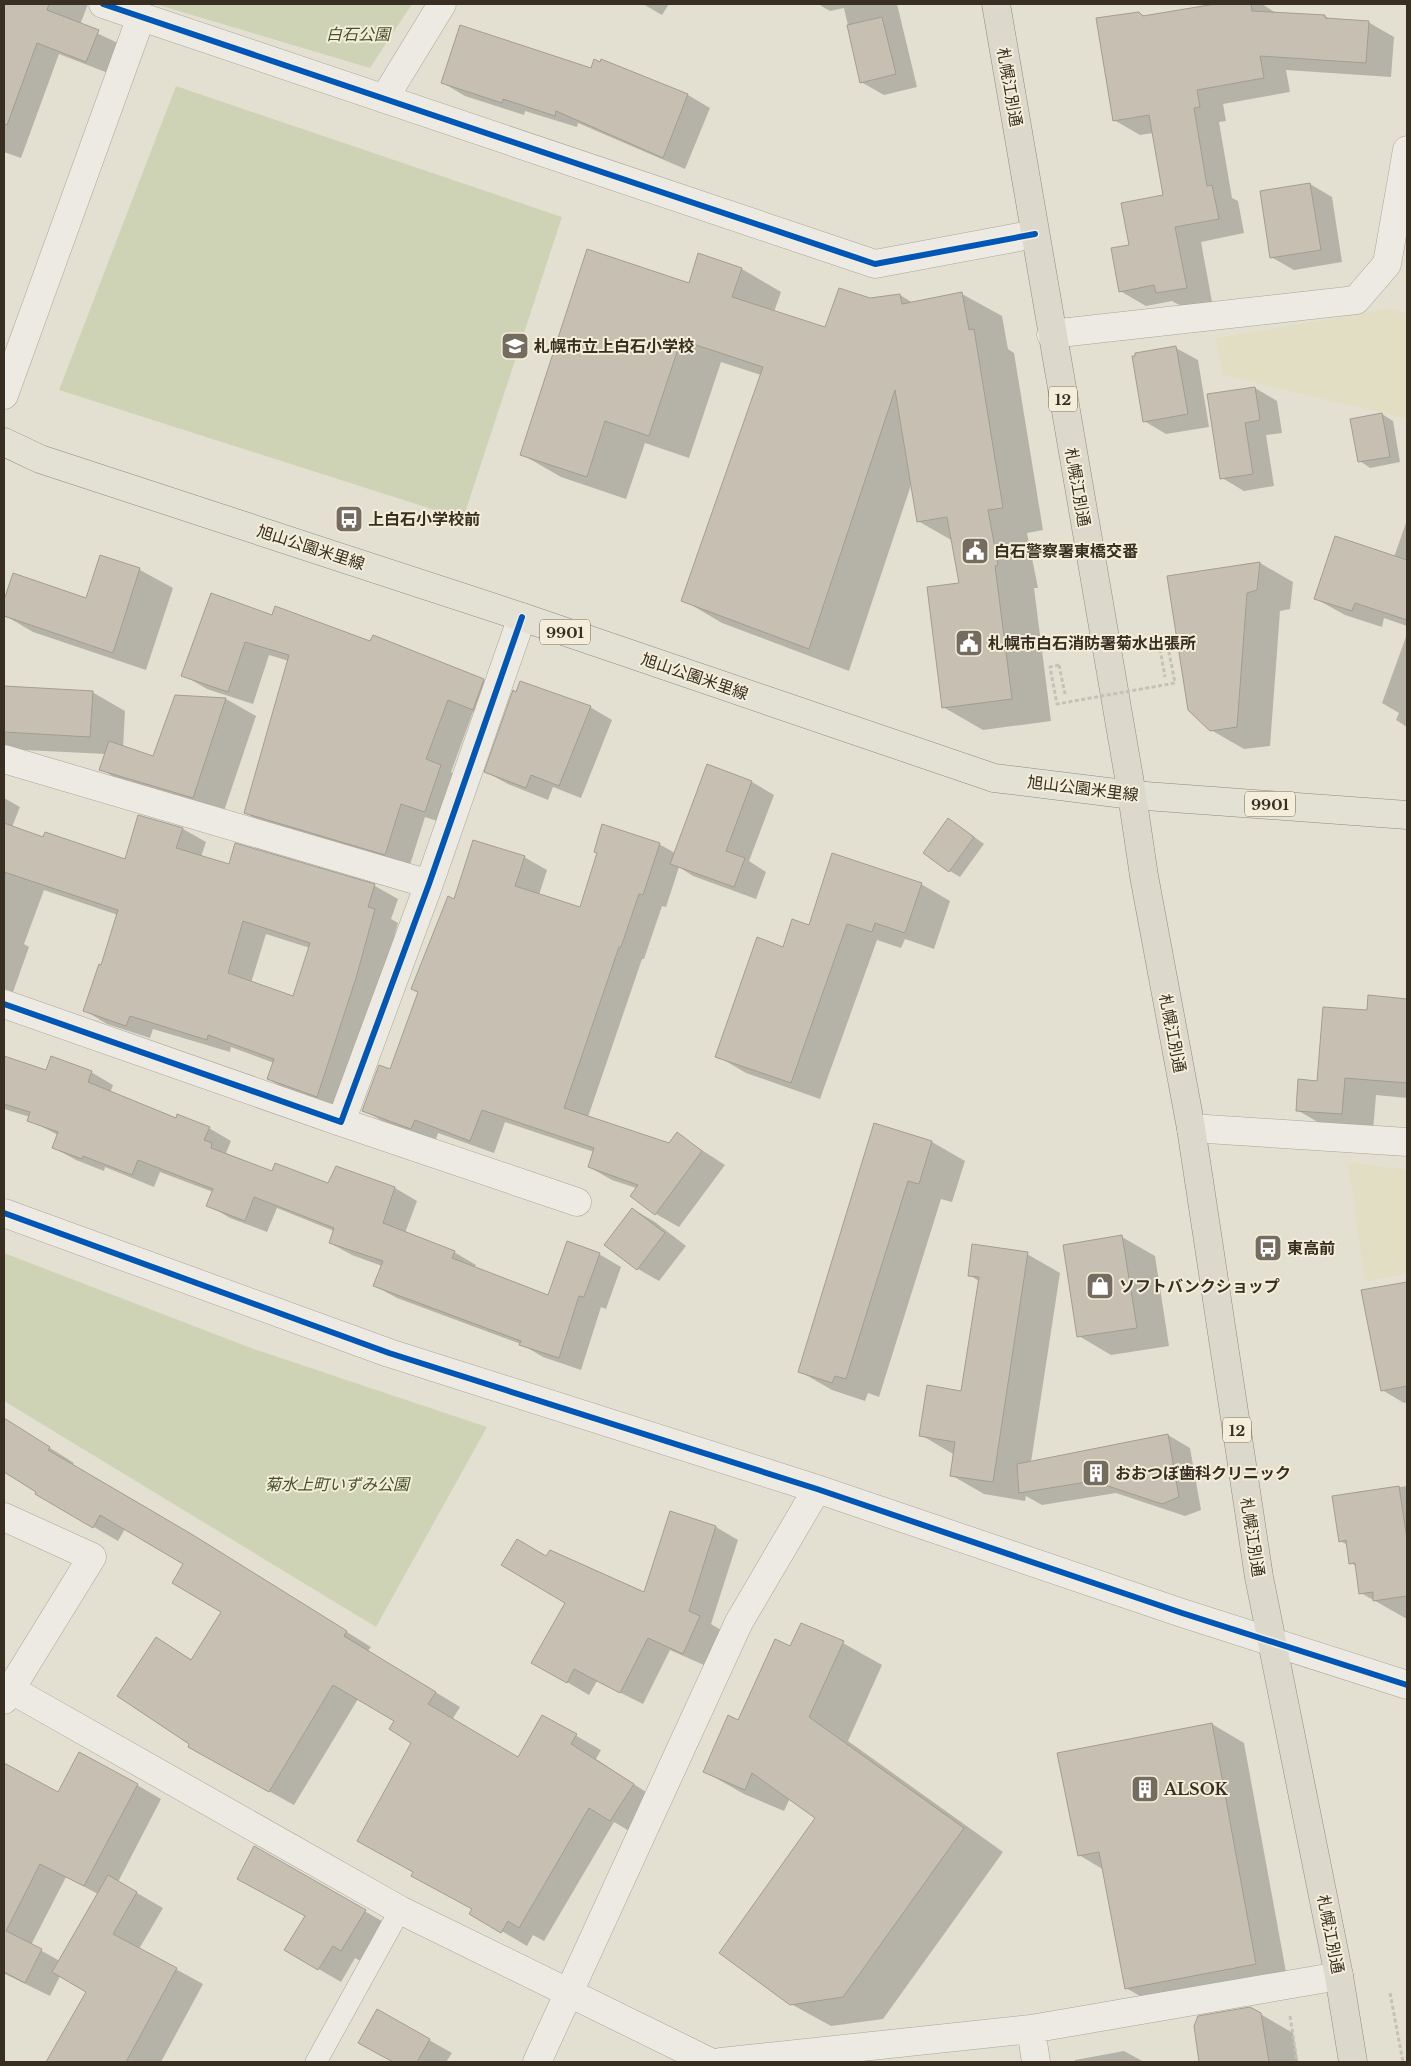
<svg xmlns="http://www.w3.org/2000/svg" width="1411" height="2066" font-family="'Libre Baskerville','Noto Sans JP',serif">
  <rect width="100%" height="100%" fill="#e3e0d1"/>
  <path fill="#e1dec4" d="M1386 309 1407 313V419L1223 375 1215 338Z
    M1348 1162 1407 1170V1274L1365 1281Z"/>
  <path fill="#cfd3b6" d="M155 4H412L370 68Z
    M176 86 562 217 463 519 59 390Z
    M4 1253 251 1348 487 1427 376 1627 4 1401Z"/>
  <path fill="#0003" fill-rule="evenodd" d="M4 4H88L80 25 120 44 108 73 59 54 21 158 4 152Z
    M643 4H669L662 15Z
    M818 4H897L917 87 884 95 861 82 844 8 830 11Z
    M1207 4H1262L1276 13 1325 16 1331 20 1368 22 1394 37 1391 77 1286 70 1290 92 1223 104 1226 121 1219 122 1232 198 1238 201 1244 233 1201 242 1212 302 1183 307 1172 301 1146 306 1120 291 1131 246 1164 196 1153 133 1140 135 1114 120 1139 13 1145 16 1208 6Z
    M592 69 688 95 710 108 685 169 578 123 577 127 525 111 524 115 465 96 443 83Z
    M1310 184 1332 197 1342 262 1294 270 1271 257Z
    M699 254 742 269 781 292 774 312 826 329 870 300 900 295 913 303 962 294 1002 316 1008 349 1014 353 1043 530 1027 533 1038 588H1034L1051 721 983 730 943 707 961 584 953 541 918 521 912 482 849 671 722 623 683 600 761 375 721 362 689 458 645 443 626 499 561 477 521 454 690 284Z
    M1176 348 1198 360 1209 427 1166 434 1144 421Z
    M1255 388 1277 401 1282 433 1266 435 1274 486 1244 491 1222 478Z
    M1382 414 1393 421 1400 462 1370 468 1360 461Z
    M1407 520V626L1384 618 1382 627 1345 615 1316 599 1394 557Z
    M101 557 140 570 173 588 146 670 33 632 4 615V604L13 575 87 599Z
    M1260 563 1293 582 1290 609 1280 611 1270 746 1244 749 1211 730 1168 577Z
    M273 616 371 643 483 680 507 694 497 723 473 712 451 772 464 780 449 825 425 817 409 868 269 826 245 813 289 661 269 655 253 704 207 689 183 675Z
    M1407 634V727L1396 720 1399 713 1382 703Z
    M4 687 92 692 125 711 123 748 153 758 175 696 226 699 256 716 223 814 130 787 101 769 106 754 4 749Z
    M517 693 590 707 612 720 581 798 553 787 548 800 508 784 486 772Z
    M708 766 752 782 774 795 749 861 766 872 756 899 693 876 679 867 666 907 662 906 644 959H642L588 1117 669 1145 677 1134 725 1165 679 1227 656 1214 636 1188 612 1180 589 1167 594 1152 505 1122 494 1153 438 1133 435 1142 386 1123 363 1110 391 1070 419 993 412 989 455 900 524 857 547 870 539 895 581 909 659 844 675 853Z
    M4 798 20 807 12 827 44 839 126 861 139 816 183 829 206 842 201 857 230 866 236 845 375 886 398 899 391 919 398 923 379 991 340 1109 291 1092 268 1079 274 1063 231 1047 230 1052 153 1029 150 1038 107 1024 84 1010 102 967 118 915 44 890 24 944 29 947 13 992 4 989ZM266 934 310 948 294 998 251 983Z
    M959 826 984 844 960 877 950 871Z
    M921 884 950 901 934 949 905 939 901 948 877 940 820 1099 746 1073 717 1056 784 948 810 926Z
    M1370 997 1407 1000V1098L1376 1095 1373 1131 1328 1128 1297 1110 1368 1012Z
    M4 1057 46 1072H91L113 1085 110 1093 176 1120 209 1128 231 1141 226 1153 272 1172 329 1184 336 1168 395 1188 417 1201 405 1233 454 1252 476 1265 474 1268 549 1297 599 1254 621 1267 606 1309 601 1307 581 1370 543 1357 521 1344 397 1298 375 1286 382 1266 352 1255 330 1243 334 1231 277 1208 267 1232 230 1218 208 1205 213 1192 160 1172 154 1187 105 1167 104 1171 76 1160 54 1148 58 1135 29 1120 30 1117 4 1109Z
    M875 1125 932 1142 965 1161 952 1202 941 1199 879 1397 868 1393 865 1401 832 1390 799 1371Z
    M633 1209 655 1222 686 1246 659 1281 638 1269Z
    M1122 1237 1155 1256 1169 1346 1111 1355 1079 1336Z
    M1027 1254 1060 1273 1031 1462 1168 1435 1190 1448 1201 1510 1185 1516 1116 1493 1042 1505 1026 1496 1025 1501 984 1494 951 1475 953 1454 921 1435 962 1392 979 1281 969 1275Z
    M1407 1283V1402L1404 1403 1382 1390 1363 1291Z
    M4 1419 74 1463 72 1465 146 1507 371 1647 368 1651 460 1707 452 1720 519 1758 542 1716 601 1750 596 1759 658 1800 636 1835 614 1822 544 1941 533 1935 527 1946 471 1913 473 1909 414 1872 413 1743 395 1721 358 1699 294 1805 214 1761 191 1744 157 1638 192 1660 222 1612 184 1564 125 1529 118 1541 37 1494 38 1492 4 1471Z
    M1407 1486V1619L1361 1593 1356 1566 1351 1563 1348 1545 1340 1541 1333 1497Z
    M671 1513 716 1527 738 1540 711 1624 721 1630 706 1666 670 1650 643 1704 597 1681 589 1695 533 1662 566 1602 547 1557 645 1593Z
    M843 1643 882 1665 848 1741 1003 1852 883 2019 831 2026 791 2004 817 1818 790 1798 784 1811 744 1794 705 1772 791 1647Z
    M1212 1724 1244 1743 1288 1983 1159 2007 1126 1988 1104 1870 1079 1855Z
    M4 1765 59 1794 137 1785 161 1799 118 1882 163 1908 139 1949 203 1984 161 2062H48L88 1992 60 1976 50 1996 5 1974 4 1977V1820L9 1810 4 1807ZM66 1877 98 1894 60 1961 31 1945Z
    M255 1848 387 1924 364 1963 355 1958 341 1982 286 1950 306 1916Z
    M1250 2008 1293 2033 1298 2062H1201L1195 2026Z
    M378 2011 452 2053 446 2062H395L360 2042Z
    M1124 2051 1144 2062H1075V2060Z"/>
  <path fill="#c7c0b2" stroke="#a39c91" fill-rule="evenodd" d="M4 4H49L47 10 99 30 86 62 37 43 7 125 4 124Z
    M1215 4H1251L1252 11 1325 15V18L1369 21 1366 63 1260 56 1264 78 1197 90 1200 107 1194 108 1207 186 1212 185 1219 219 1175 227 1187 288 1156 293 1154 285 1119 292 1111 248 1129 245 1121 203 1163 195 1149 115 1113 121 1096 18 1139 12 1143 16Z
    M882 17 896 74 860 83 847 25Z
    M460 25 591 68 594 59 600 62 601 59 688 94 663 158 556 111 555 116 503 99 502 103 441 83Z
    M1310 183 1321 250 1270 258 1260 191Z
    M587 249 689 283 698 253 742 268 732 297 825 327 839 288 870 298 900 294 902 304 962 292 969 330 974 329 1003 508 988 510 998 565 995 566 1012 699 942 708 927 587 959 583 947 517 917 522 895 390 809 649 681 601 763 367 681 340 649 436 605 421 587 477 520 455Z
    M1176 346 1188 414 1143 422 1132 356H1135V353Z
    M1255 387 1260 420 1245 423 1253 474 1220 479 1207 394Z
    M1382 413 1390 457 1358 462 1350 419Z
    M1335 536 1407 560V620L1355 603 1352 611 1314 599Z
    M100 555 140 568 113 653 4 616V600L13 573 86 598Z
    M1260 562 1257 590 1247 593 1237 727 1210 731 1188 710 1167 576Z
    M211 593 272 615 275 606 370 641 373 635 484 679 473 710 448 700 426 759 441 765 425 812 401 804 385 855 244 813 289 655 245 642 228 692 181 676Z
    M520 681 591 706 559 786 531 775 526 788 484 772 513 690 516 692Z
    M4 686 93 691 90 737 4 732Z
    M175 695 226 698 193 798 99 770 109 741 153 756Z
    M707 764 752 781 726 851 745 858 734 887 670 864Z
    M138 815 183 828 176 848 229 864 235 843 375 884 368 907 375 909 356 978 317 1097 267 1079 274 1059 208 1035 207 1040 130 1016 126 1026 83 1011 99 964 101 965 118 910 4 872V823L43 837 45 832 125 859ZM243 921 310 943 293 996 228 973Z
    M948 818 974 837 949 872 923 853Z
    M602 824 660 843 643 895 639 894 621 947H619L564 1108 669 1143 677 1132 702 1151 655 1215 630 1196 638 1185 588 1167 594 1148 482 1110 470 1141 415 1120 411 1129 362 1111 379 1065 390 1069 418 992 411 989 448 896 454 899 473 840 525 856 515 886 580 907 597 853 594 852Z
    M832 853 922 883 905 933 875 923 872 932 847 924 791 1083 715 1057 757 937 783 947 792 919 809 925Z
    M1368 995 1407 999V1083L1345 1078 1342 1114 1296 1111 1298 1079 1317 1081 1323 1007 1367 1010Z
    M4 1056 46 1070 51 1056 92 1071 88 1082 176 1118 177 1114 210 1127 204 1140 212 1143 211 1148 272 1171 275 1163 328 1183 336 1166 395 1187 383 1223 455 1251 452 1258 548 1295 567 1241 600 1253 584 1297 579 1296 559 1358 519 1345 521 1341 373 1286 383 1261 329 1243 334 1228 254 1197 245 1221 206 1206 213 1189 138 1160 132 1175 83 1156 82 1159 52 1148 58 1132 27 1121 30 1112 4 1104Z
    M874 1123 932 1141 919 1184 908 1181 846 1379 835 1376 832 1383 798 1372Z
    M632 1208 665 1233 637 1270 604 1245Z
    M1122 1235 1137 1328 1077 1337 1063 1245Z
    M972 1244 1028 1252 993 1482 950 1476 955 1442 919 1436 927 1385 961 1391 979 1277 968 1276Z
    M1407 1282V1386L1381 1391 1361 1290Z
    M4 1418 50 1447 48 1450 193 1535 347 1631 344 1636 436 1692 428 1704 518 1757 542 1715 577 1734 571 1744 634 1784 610 1821 589 1808 519 1928 508 1921 501 1933 469 1914 472 1909 411 1876 413 1872 357 1841 411 1743 389 1729 394 1721 333 1685 269 1792 188 1747 189 1744 117 1696 156 1637 191 1660 221 1612 172 1583 183 1564 100 1515 93 1528 35 1494 36 1492 4 1472Z
    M1168 1434 1179 1497 1162 1504 1093 1481 1019 1493 1017 1464Z
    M1399 1486 1407 1539V1596L1373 1601V1592L1359 1594 1355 1563 1349 1564 1346 1540 1339 1542 1332 1496Z
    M670 1511 716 1526 689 1611 700 1616 683 1654 648 1638 620 1693 574 1669 567 1683 531 1663 565 1603 501 1565 517 1539 546 1556 550 1550 644 1592Z
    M801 1623 844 1641 809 1717 964 1828 843 1997 790 2005 719 1953 815 1818 752 1773 745 1790 703 1772 728 1715 738 1720 775 1639 790 1646Z
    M1212 1723 1256 1964 1125 1989 1099 1852 1078 1856 1057 1753Z
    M79 1752 138 1784 84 1886 40 1864 6 1931 42 1949 25 1983 4 1972V1763L58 1792Z
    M254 1846 366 1910 341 1951 333 1946 318 1970 284 1950 305 1916 237 1879Z
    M108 1875 137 1892 113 1934 177 1968 126 2062H46L86 1992 52 1972Z
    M1250 2007 1261 2013 1269 2062H1199L1194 2026 1198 2016Z
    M377 2009 430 2039 417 2062H393L358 2043Z"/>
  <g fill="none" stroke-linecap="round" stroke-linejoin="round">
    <defs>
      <path id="service" d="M316 2062 400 1910"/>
      <path id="minor" d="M103 4 875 264 1035 234
        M384 99 442 4
        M1051 334 1356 300 1387 264 1407 150
        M4 395 141 17
        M4 759 429 884
        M4 1004 341 1122 429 884 522 617
        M341 1122 577 1202
        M1191 1128 1407 1142
        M4 1213 389 1353 817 1489 1182 1613 1407 1685
        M4 1517 92 1557 4 1700
        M10 1689 400 1910 710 2062
        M537 2062 739 1622 817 1489
        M721 2062 1031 2029
        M1036 2062 1031 2029 1339 1976"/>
      <path id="primary" d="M4 442 40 459 522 617 994 778 1132 795 1407 815"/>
      <path id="trunk" d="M996 4 1132 795 1144 876 1191 1128 1259 1577 1339 1976 1353 2062"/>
    </defs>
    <use href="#service" stroke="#a9a599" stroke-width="22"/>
    <use href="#minor" stroke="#a9a599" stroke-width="29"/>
    <use href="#primary" stroke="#8f8b80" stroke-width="29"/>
    <use href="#trunk" stroke="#8f8b80" stroke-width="29"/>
    <path stroke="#c4c1b9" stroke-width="3" stroke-dasharray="4 2.5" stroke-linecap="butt" d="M1160 649 1165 677
      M1059 665 1065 694
      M1390 1993 1403 2062
      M1290 2016 1297 2062"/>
    <use href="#service" stroke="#eceae2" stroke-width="21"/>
    <use href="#minor" stroke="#eceae2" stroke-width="28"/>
    <use href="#primary" stroke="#e3e0d4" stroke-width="28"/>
    <use href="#trunk" stroke="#dcd8cc" stroke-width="28"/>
    <path stroke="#c4c1b9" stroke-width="3" stroke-dasharray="4 2.5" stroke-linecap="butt" d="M1059 665 1050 667 1057 704 1175 683 1168 647 1160 649"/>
    <defs>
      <path id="cycleway" d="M103 4 875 264 1035 234
        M4 1004 341 1122 429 884 522 617
        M4 1213 389 1353 817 1489 1182 1613 1407 1685"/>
    </defs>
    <use href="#cycleway" stroke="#f3edd9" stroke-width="9"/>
    <use href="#cycleway" stroke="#0057b8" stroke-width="6"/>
  </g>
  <defs>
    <symbol id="school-square" viewBox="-11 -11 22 22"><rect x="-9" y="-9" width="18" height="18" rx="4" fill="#746c5f" stroke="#f3edd9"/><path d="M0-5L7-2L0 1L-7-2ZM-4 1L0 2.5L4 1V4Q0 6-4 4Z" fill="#fff"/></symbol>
    <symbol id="bus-square" viewBox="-11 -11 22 22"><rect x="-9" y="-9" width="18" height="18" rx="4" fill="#746c5f" stroke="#f3edd9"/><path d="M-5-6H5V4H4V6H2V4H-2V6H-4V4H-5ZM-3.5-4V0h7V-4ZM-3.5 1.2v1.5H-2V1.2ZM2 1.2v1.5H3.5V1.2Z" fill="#fff"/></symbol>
    <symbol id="civic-square" viewBox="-11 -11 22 22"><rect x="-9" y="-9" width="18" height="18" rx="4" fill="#746c5f" stroke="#f3edd9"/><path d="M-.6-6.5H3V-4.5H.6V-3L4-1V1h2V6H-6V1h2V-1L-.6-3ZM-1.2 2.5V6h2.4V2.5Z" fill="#fff"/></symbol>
    <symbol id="shop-square" viewBox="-11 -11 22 22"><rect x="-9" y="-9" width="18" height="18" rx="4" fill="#746c5f" stroke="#f3edd9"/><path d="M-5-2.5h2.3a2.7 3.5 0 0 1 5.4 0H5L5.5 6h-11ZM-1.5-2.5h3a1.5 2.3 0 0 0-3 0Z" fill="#fff"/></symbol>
    <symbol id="building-square" viewBox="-11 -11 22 22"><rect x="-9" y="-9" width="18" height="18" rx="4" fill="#746c5f" stroke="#f3edd9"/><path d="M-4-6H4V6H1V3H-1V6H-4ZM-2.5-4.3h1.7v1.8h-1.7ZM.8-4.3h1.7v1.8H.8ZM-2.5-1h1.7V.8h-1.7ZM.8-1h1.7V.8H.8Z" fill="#fff"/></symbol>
  </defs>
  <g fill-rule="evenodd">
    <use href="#school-square" x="499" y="330" width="32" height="32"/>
    <use href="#bus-square" x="333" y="503" width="32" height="32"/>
    <use href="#civic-square" x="959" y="535" width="32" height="32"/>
    <use href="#civic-square" x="953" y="627" width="32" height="32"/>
    <use href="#bus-square" x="1252" y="1232" width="32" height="32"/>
    <use href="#shop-square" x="1084" y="1270" width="32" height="32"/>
    <use href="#building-square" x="1080" y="1457" width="32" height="32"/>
    <use href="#building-square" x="1129" y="1773" width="32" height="32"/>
  </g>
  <g text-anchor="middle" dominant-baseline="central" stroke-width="4" stroke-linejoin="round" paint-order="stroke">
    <g fill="#f3edd9" stroke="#706759" stroke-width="1">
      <rect x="1049" y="386.5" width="28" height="25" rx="4"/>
      <rect x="540" y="619.5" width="50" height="25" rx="4"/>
      <rect x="1245" y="791.5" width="50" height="25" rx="4"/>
      <rect x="1223" y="1417.5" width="28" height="25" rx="4"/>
    </g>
    <g font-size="15" font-weight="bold" fill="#382e22">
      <text x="1063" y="399">12</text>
      <text x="565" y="632">9901</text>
      <text x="1270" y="804">9901</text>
      <text x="1237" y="1430">12</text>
    </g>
    <g font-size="16" font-style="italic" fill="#45522b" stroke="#f3edd9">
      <text x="358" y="34">白石公園</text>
      <text x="337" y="1484">菊水上町いずみ公園</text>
    </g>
    <g font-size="16" fill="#382e22" stroke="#f3edd9">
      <text transform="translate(1010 87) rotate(80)">札幌江別通</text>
      <text transform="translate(1078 487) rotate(80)">札幌江別通</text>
      <text transform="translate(311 547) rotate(18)">旭山公園米里線</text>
      <text transform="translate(695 676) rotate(19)">旭山公園米里線</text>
      <text transform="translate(1083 788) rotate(7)">旭山公園米里線</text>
      <text transform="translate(1173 1033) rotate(79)">札幌江別通</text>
      <text transform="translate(1253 1537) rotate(81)">札幌江別通</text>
      <text transform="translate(1331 1934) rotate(79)">札幌江別通</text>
    </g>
    <g font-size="16" font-weight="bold" fill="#382e22" stroke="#f3edd9" text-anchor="start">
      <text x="534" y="346">札幌市立上白石小学校</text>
      <text x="368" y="519">上白石小学校前</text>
      <text x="994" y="551">白石警察署東橋交番</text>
      <text x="988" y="643">札幌市白石消防署菊水出張所</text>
      <text x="1287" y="1248">東高前</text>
      <text x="1119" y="1286">ソフトバンクショップ</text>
      <text x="1115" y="1473">おおつぼ歯科クリニック</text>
      <text x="1164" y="1789">ALSOK</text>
    </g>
  </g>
  <rect width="1411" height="2066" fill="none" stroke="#382e22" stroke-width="10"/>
</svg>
